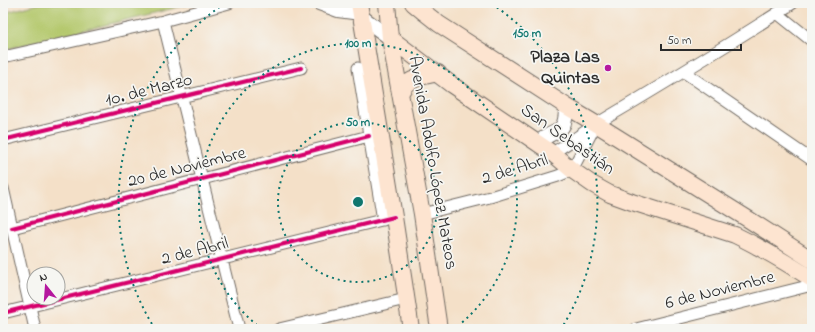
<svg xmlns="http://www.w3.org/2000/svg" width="815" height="332" font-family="'Indie Flower',sans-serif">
  <rect width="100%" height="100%" fill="#f6f6f2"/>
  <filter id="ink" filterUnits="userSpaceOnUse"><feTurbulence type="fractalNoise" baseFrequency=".025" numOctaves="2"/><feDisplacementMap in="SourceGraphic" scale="8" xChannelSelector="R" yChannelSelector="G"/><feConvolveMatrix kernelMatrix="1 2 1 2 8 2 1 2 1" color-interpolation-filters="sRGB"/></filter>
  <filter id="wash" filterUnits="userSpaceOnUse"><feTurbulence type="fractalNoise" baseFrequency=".012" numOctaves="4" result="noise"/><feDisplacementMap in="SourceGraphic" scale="16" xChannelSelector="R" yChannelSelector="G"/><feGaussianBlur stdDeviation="0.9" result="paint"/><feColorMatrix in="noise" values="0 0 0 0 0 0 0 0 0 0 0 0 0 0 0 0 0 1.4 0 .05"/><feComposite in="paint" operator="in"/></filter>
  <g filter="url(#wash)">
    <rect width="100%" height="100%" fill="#f4e0c8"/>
    <path fill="#b4c86c" stroke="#707a4c" d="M42 3H195L3 50V13Z"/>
  </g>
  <g filter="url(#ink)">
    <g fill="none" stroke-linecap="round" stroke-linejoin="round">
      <defs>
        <path id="minor" d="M777 13 812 41
          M163 21 239 329
          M3 57 163 21 229 3
          M358 68 383 220
          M684 72 812 160
          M3 140 301 68
          M552 153C570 143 586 130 603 120 667 82 731 43 793 3
          M3 188 35 329
          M422 214 490 197 558 176 572 170 595 126
          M12 228 369 136
          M3 313 394 217
          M279 329 406 299
          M636 329 812 285"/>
        <path id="tertiary" d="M319 3 338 10 353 12
          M343 3 390 38
          M538 143C541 141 543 138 546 137 553 132 561 132 564 123 566 118 566 112 566 106"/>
        <path id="secondary" d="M359 3 394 217 411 329
          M387 3 390 38 422 214 439 329
          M413 3 425 13 439 24 566 106 596 124 748 219 812 260
          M390 38 452 85 552 153 572 170 592 184 610 194 632 202 735 235C762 248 787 263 812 279
          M401 92C403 89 405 84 409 82 415 77 430 75 438 73"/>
      </defs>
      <use href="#minor" stroke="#716a62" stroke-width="13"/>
      <use href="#tertiary" stroke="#716a62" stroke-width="16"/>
      <use href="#secondary" stroke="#716a62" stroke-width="18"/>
      <use href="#minor" stroke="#fff" stroke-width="11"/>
      <use href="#tertiary" stroke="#fff" stroke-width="14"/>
      <use href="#secondary" stroke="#fde4d0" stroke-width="16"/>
      <defs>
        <path id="cycleway" d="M3 140 301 68
          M12 228 369 136
          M3 313 394 217"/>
      </defs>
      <use href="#cycleway" stroke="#f6f6f2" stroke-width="6"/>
      <use href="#cycleway" stroke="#d6006c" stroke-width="4"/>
    </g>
  </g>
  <g fill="none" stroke="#0f766e" stroke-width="2" stroke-dasharray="2 4">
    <circle cx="358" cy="202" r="80"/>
    <path d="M262 329A159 159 0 1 1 454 329"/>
    <path d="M155 329A239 239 0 0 1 224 4M492 4A239 239 0 0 1 561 329"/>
  </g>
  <circle fill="#b5179e" stroke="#f6f6f2" stroke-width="1.5" cx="608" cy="68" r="4"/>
  <g text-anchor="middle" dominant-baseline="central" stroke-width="3.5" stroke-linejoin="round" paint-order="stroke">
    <g font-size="18" font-weight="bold" fill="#2b2b2b" stroke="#f6f6f2" text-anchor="end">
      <text x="600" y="58">Plaza Las<tspan x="600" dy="21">Quintas</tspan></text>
    </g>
    <g font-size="18" fill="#2b2b2b" stroke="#f6f6f2">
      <text transform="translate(149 91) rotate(-14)">1o. de Marzo</text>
      <text transform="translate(567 140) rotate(35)">San Sebastián</text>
      <text transform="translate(432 163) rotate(80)">Avenida Adolfo López Mateos</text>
      <text transform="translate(187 168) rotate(-14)">20 de Noviembre</text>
      <text transform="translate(515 170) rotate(-17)">2 de Abril</text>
      <text transform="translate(195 252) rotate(-14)">2 de Abril</text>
      <text transform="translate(720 291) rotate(-14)">6 de Noviembre</text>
    </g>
  </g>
  <circle cx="358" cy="202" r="6" fill="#0f766e" stroke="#f6f6f2" stroke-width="2"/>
  <g font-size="12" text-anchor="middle" font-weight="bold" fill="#0f766e" stroke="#f6f6f2" stroke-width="3.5" stroke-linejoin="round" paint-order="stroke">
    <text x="527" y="37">150 m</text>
    <text x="358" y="47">100 m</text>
    <text x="358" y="126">50 m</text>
  </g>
  <rect width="815" height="332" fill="none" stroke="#f6f6f2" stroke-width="16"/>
  <g transform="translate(46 286) rotate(343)"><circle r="19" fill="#f6f6f2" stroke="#a5a5a2"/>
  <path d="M0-3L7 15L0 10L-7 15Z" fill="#b5179e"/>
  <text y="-6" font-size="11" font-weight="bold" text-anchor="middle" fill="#2b2b2b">N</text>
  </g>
  <path d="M661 44v6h80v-6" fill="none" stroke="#2b2b2b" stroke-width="2"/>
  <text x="667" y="44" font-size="12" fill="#2b2b2b" stroke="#f6f6f2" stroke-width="3" paint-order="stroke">50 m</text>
</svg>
